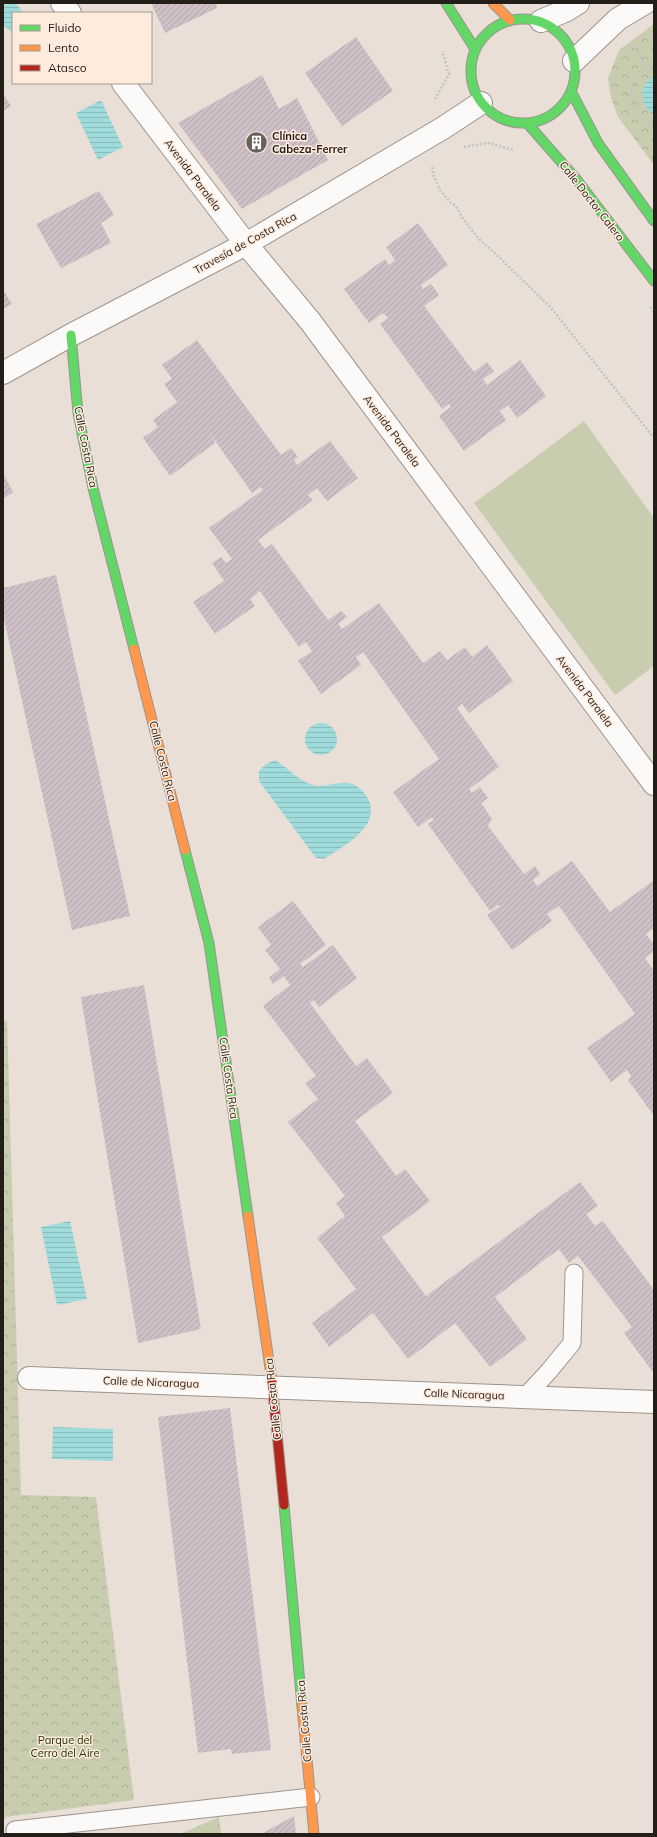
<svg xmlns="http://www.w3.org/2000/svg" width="657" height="1837" font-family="Mulish,sans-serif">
  <defs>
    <pattern id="grass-tufts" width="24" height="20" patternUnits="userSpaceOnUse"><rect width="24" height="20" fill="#c8cdb0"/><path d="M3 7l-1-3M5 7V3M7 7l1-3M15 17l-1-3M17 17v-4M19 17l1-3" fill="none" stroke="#acb097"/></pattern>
    <pattern id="forest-crowns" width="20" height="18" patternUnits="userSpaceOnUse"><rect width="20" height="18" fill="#c8cdb0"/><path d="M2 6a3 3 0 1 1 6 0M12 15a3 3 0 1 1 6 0" fill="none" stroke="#acb097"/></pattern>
    <pattern id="water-rules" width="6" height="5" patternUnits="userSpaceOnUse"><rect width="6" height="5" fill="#9fdbda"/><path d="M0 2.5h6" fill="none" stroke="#89bcba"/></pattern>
    <pattern id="building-hatch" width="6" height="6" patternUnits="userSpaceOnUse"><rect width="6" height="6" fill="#cec0c6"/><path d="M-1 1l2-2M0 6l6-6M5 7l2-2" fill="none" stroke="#b1a5aa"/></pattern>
  </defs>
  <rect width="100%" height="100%" fill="#e9dfd7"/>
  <path fill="url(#grass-tufts)" d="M219 1817 221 1834H180Z"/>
  <path fill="url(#forest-crowns)" d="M654 24V165L618 117 611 98 608 78 619 50Z
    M7 1020 21 1495 96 1497 134 1800 6 1817 3 1821V1022Z"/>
  <path fill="#c8cdb0" d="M584 421 654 518V666L615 695 474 503Z"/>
  <path fill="url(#water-rules)" d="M10 3H16L23 13H13V33L5 27H3V5Z
    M654 76V115C640 106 637 85 654 76Z
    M101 100 123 147 98 160 76 113Z
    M305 739a16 16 0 1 1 32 0a16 16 0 1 1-32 0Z
    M275 760C287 767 297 779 310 784 324 790 339 779 352 784 360 787 366 794 369 801 380 828 342 847 324 859L316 858 259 781V771L266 764Z
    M70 1221 87 1299 57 1305 41 1227Z
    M53 1427 113 1429V1461L52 1459Z"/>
  <path fill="url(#building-hatch)" d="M151 3H216L217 8 165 33Z
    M356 37 393 91 342 126 305 73Z
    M262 75 279 109 297 98 328 160 242 209 178 123Z
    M3 94 11 106 3 111Z
    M99 191 114 215 101 223 111 243 61 268 36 224Z
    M418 223 448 265 421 285 423 289 431 284 439 295 424 306 474 372 487 362 494 371 483 379 487 385 520 360 546 396 517 418 508 405 500 411 506 420 464 451 439 416 451 407 449 404 442 409 380 324 388 318 383 313 369 323 344 289 385 259 389 265 395 260 386 247Z
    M3 290 12 304 3 309Z
    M197 340 281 455 291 448 298 457 294 460 297 465 330 441 358 478 327 501 317 488 308 495 313 500 258 540 265 549 272 544 328 620 341 611 347 617 338 624 342 629 379 603 423 663 440 651 447 660 465 647 472 657 487 645 513 681 469 713 462 704 457 708 499 767 469 789 472 793 480 787 488 798 481 803 492 819 488 826 524 874 535 866 540 874 533 880 537 886 572 861 610 912 653 881 654 882V928L646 934 654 945V951L645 958 654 971V1116L628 1080 631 1076 627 1070 611 1082 587 1048 635 1014 559 906 547 914 552 921 512 950 487 915 500 906 498 905 490 911 428 824 434 820 432 817 418 827 393 792 439 759 363 652 356 657 361 665 321 694 298 661 312 651 306 642 299 647 260 591 250 599 255 606 215 634 193 602 224 581 212 563 221 557 226 563 232 559 209 528 263 490 261 487 252 493 211 435 215 443 170 476 143 438 158 427 153 420 177 402 164 384 172 379 162 365Z
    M3 473 13 492 3 499Z
    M56 575 130 916 72 930 3 614V588Z
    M293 901 326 945 300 964 303 967 333 945 357 978 319 1007 314 1000 310 1003 356 1066 367 1058 393 1093 355 1121 396 1176 405 1169 430 1201 382 1237 426 1296 580 1182 598 1206 586 1214 595 1226 603 1221 654 1290V1370L652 1371 624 1333 638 1322 632 1327 578 1256 569 1263 559 1249 495 1297 527 1339 490 1367 455 1323 408 1359 373 1313 329 1347 312 1323 356 1289 317 1238 345 1216 336 1203 345 1196 288 1122 318 1099 305 1083 316 1076 263 1006 290 985 284 976 273 984 269 978 280 969 265 950 271 945 258 927Z
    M144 985 201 1329 138 1343 81 997Z
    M230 1408 271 1750 232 1754 231 1749 198 1753 158 1417Z
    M294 1816 296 1834H261Z"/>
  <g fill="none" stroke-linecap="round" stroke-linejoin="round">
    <defs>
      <path id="lane" d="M525 1397 549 1371 572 1343 574 1273
        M15 1830 311 1797"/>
      <path id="street" d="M62 3 70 13
        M541 21 567 10 578 3
        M574 61 618 19 645 3
        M123 83 246 244 310 321 654 784
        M3 373 71 335 246 244 443 128 481 103
        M29 1378 654 1402"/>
      <path id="fast" d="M446 3 475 49
        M471 71a52 52 0 1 1 104 0a52 52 0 1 1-104 0Z
        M571 91 598 143 654 221
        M527 123 577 180 654 281
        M71 335 78 413 93 488 134 649
        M185 850 209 943 248 1216
        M284 1505 302 1706"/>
      <path id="slow" d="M493 3 510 20
        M134 649 185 850
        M248 1216 272 1382
        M302 1706 314 1834"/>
      <path id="jam" d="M272 1382 284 1505"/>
    </defs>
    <use href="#lane" stroke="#9b948e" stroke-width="19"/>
    <use href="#street" stroke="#9b948e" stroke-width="24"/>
    <use href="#fast" stroke="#9b948e" stroke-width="11"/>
    <use href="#slow" stroke="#9b948e" stroke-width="11"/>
    <use href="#jam" stroke="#9b948e" stroke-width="11"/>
    <path stroke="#c5c2be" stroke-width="2.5" stroke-dasharray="2 2" stroke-linecap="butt" d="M632 43 647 67 654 64
      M647 67C644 69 639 71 637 74 637 74 635 79 635 79 627 100 634 117 654 126
      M435 99 449 74 442 51
      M464 147 488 143 514 150
      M432 167 434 177 440 190 450 202 456 206 463 219 479 239 498 256 552 309 654 438
      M650 307 654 312"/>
    <use href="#lane" stroke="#fcfaf9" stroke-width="17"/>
    <use href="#street" stroke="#fcfaf9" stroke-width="22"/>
    <use href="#fast" stroke="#63d668" stroke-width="9"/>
    <use href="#slow" stroke="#ff974d" stroke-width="9"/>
    <use href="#jam" stroke="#b3261e" stroke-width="9"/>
  </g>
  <defs>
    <symbol id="building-disc" viewBox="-11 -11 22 22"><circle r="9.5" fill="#69625c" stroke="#fdebdd"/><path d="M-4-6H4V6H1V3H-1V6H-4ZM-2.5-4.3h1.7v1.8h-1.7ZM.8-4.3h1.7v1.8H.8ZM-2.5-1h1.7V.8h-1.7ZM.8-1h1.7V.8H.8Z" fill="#fff"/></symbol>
  </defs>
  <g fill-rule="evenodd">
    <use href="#building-disc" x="244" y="130" width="25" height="25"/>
  </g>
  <g text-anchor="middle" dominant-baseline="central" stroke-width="3" stroke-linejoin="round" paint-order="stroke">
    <g font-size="11" font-weight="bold" fill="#241e19" stroke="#fdebdd" text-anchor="start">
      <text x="272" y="136">Clínica<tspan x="272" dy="13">Cabeza-Ferrer</tspan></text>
    </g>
    <g font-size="11" fill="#241e19" stroke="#fdebdd">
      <text transform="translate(193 175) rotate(53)">Avenida Paralela</text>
      <text transform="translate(592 201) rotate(52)">Calle Doctor Calero</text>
      <text transform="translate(245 243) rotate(-29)">Travesía de Costa Rica</text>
      <text transform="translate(392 431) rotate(53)">Avenida Paralela</text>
      <text transform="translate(86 447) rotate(79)">Calle Costa Rica</text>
      <text transform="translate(585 691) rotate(53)">Avenida Paralela</text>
      <text transform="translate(163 761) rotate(76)">Calle Costa Rica</text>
      <text transform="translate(229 1078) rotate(82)">Calle Costa Rica</text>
      <text transform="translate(151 1382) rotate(2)">Calle de Nicaragua</text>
      <text transform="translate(464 1394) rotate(2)">Calle Nicaragua</text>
      <text transform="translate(273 1399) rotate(-96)">Calle Costa Rica</text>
      <text transform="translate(304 1721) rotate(-95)">Calle Costa Rica</text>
    </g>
    <g font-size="11" fill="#253203" stroke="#fdebdd">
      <text x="65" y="1740">Parque del<tspan x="65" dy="13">Cerro del Aire</tspan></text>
    </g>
  </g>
  <rect width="657" height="1837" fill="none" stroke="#241e19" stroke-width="8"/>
  <rect x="12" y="12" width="140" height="72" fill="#fdebdd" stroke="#a6998f"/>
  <rect x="20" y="25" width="20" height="6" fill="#63d668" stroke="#a6998f"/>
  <text x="48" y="32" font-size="12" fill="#241e19">Fluido</text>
  <rect x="20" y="45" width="20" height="6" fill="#ff974d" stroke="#a6998f"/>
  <text x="48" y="52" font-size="12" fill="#241e19">Lento</text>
  <rect x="20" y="65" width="20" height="6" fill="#b3261e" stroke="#a6998f"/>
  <text x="48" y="72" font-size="12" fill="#241e19">Atasco</text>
</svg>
